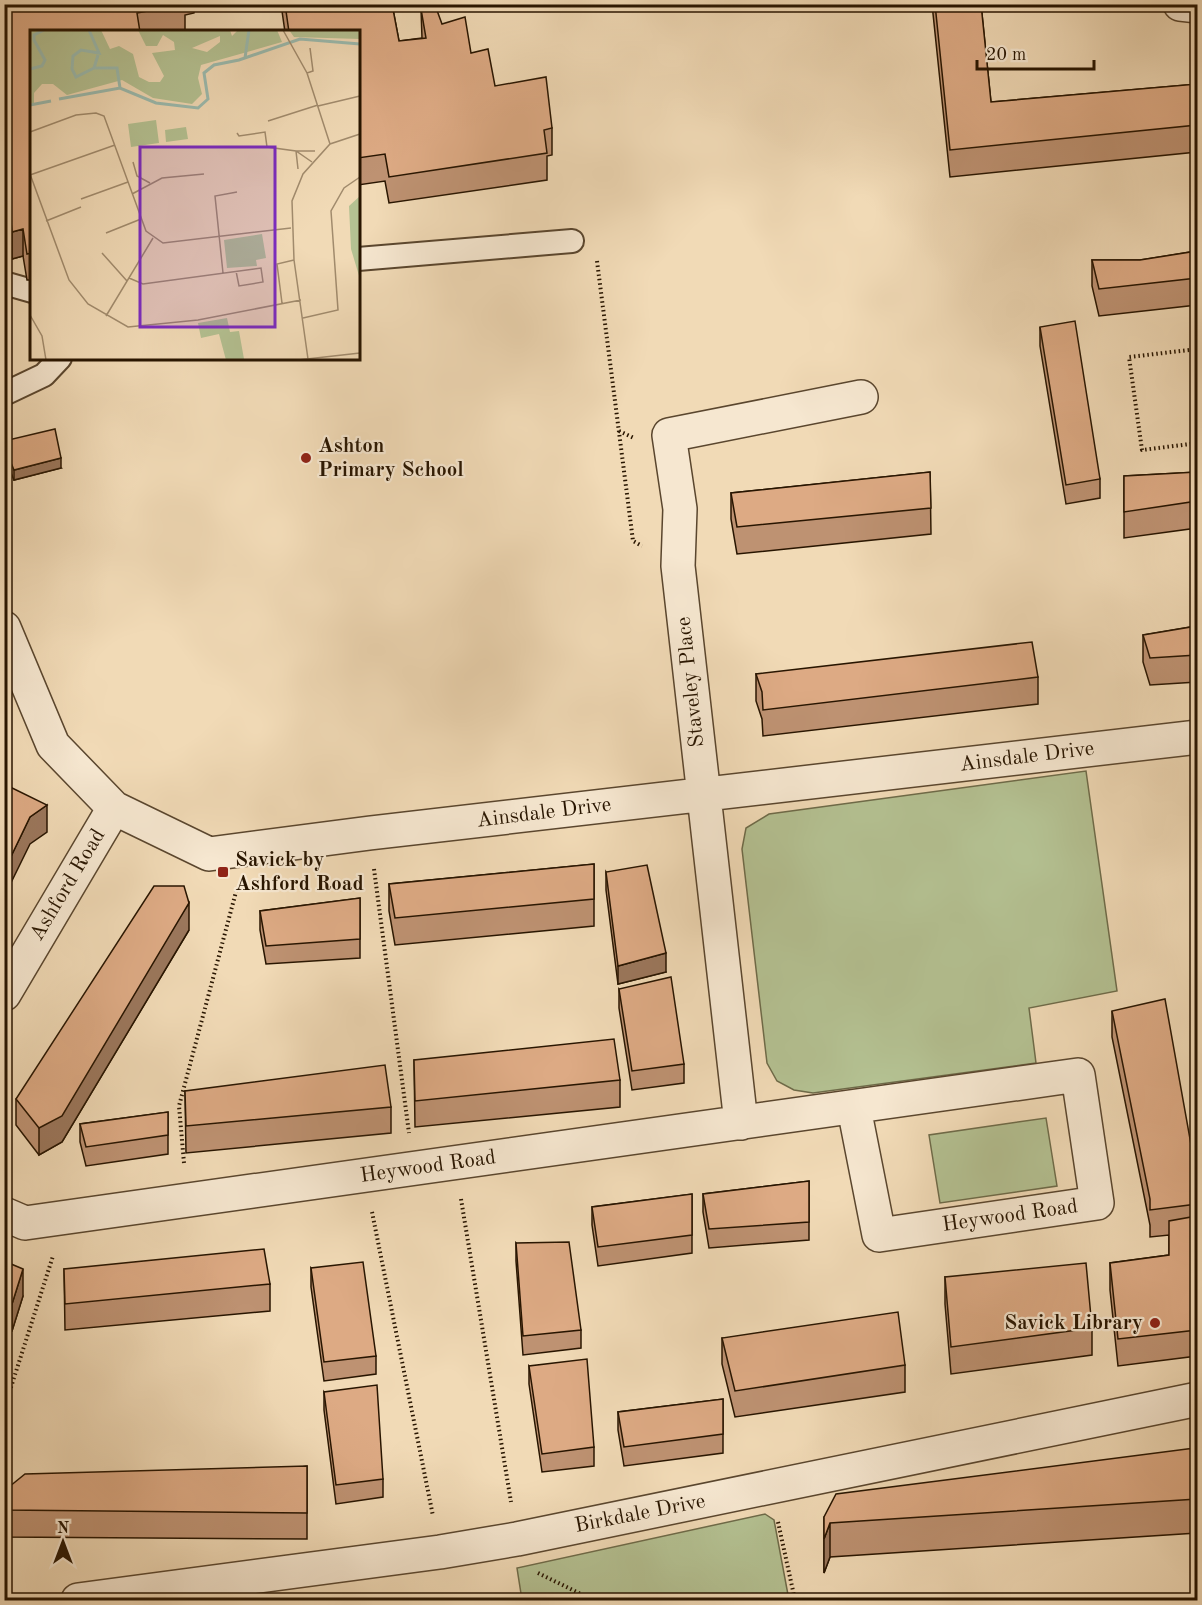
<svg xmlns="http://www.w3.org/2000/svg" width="1202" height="1605" font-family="'Old Standard TT',serif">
  <rect width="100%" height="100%" fill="#f1dab6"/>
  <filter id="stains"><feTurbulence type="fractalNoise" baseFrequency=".00333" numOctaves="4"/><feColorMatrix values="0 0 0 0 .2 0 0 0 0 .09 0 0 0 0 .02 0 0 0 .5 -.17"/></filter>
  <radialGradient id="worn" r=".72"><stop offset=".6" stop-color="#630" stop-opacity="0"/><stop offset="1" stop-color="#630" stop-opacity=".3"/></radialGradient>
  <path fill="#b4c192" stroke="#6e6b49" stroke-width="1.5" d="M1086 771 1117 991 1029 1008 1036 1063 813 1093 794 1090 777 1081 767 1063 742 849 746 828 769 814Z
    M1046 1118 1057 1186 940 1203 929 1135Z
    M765 1514 774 1520 789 1600H522L517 1568Z"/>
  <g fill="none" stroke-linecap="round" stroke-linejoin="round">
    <defs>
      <path id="service" d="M358 259 572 241
        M4 283 32 291
        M4 394 44 375 60 358"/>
      <path id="minor" d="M1180 4 1198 6
        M4 628 53 745 114 808 209 854 370 833 1198 737
        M4 994 114 808
        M741 1123 678 566 680 509 669 435 861 397
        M4 1214 25 1223 1078 1075 1097 1203 879 1235 854 1108
        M78 1600 440 1552 517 1539 1198 1399"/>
    </defs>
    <use href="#service" stroke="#5a462e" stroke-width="26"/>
    <use href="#minor" stroke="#5a462e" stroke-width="36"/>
    <path stroke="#281500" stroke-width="4" stroke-dasharray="1.5 3" stroke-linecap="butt" d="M597 261 633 541 642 546
      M1198 349 1129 357 1142 450 1198 443
      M619 431 634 438
      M374 869 409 1133
      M184 1163 179 1106 237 888
      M461 1199 511 1502
      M372 1212 433 1516
      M4 1409 53 1256
      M778 1522 795 1600
      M538 1573 593 1600"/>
    <use href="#service" stroke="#f6e7d0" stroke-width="22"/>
    <use href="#minor" stroke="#f6e7d0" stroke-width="33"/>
  </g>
  <path fill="#be9272" stroke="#281500" stroke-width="1.5" d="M4 4H194V13L185 15V32H32V280H27L23 256 12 259 4 174Z
    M281 4H392L399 41 422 38 421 9 442 24 471 53 495 86 552 128V155L547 156V180L389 203 385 181 358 185V32H285Z
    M932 4H981L991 102 1197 84V152L950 177Z
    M1197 251V305L1099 316 1092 286V260H1140Z
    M1040 327 1100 479V498L1066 504 1040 346Z
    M4 441 61 468 14 480 4 456Z
    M930 472 931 534 737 554 731 519V493Z
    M1197 472V528L1124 538V476Z
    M1197 626V682L1150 685 1143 662V635Z
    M756 674 1038 677V704L763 736 762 719 756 701Z
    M594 864V926L395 945 389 911V884Z
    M606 872 666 972 618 984 606 890Z
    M360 898V958L266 964 260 930V911Z
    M189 930 62 1142 39 1155 16 1125V1099Z
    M619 989 684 1064V1083L632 1090 619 1008Z
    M1112 1011 1197 1178V1356L1118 1366 1110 1290V1263L1169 1255V1235L1150 1237V1225L1112 1037Z
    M414 1060 620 1080V1107L415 1127Z
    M185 1091 391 1107V1133L186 1153Z
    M168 1112V1154L86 1166 80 1142V1124Z
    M809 1181V1240L709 1248 703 1212V1194Z
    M692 1194V1253L598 1266 592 1225V1207Z
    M516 1243 581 1330V1348L523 1355 516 1261Z
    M4 1261 23 1296 12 1331 4 1328Z
    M311 1268 376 1356V1374L324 1381 311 1287Z
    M64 1269 270 1284V1311L65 1330Z
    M945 1277 1092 1328V1355L951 1374 945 1304Z
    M722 1338 905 1365V1392L735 1417 722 1364Z
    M529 1366 594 1447V1466L542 1472 529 1384Z
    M324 1392 383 1479V1497L336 1504 324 1410Z
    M723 1399V1453L624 1466 618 1430V1412Z
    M1197 1448V1533L830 1557 824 1573V1517Z
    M307 1466V1539L4 1537V1510Z"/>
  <path fill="#9b775c" stroke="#281500" stroke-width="1.5" d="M23 229V256L12 259V232Z
    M61 458V468L14 480V470Z
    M47 805V832L30 844 4 897V871L30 817Z
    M189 903V930L62 1142 39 1155V1128Z
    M666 953V972L618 984V966Z
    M23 1269V1296L12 1331V1304Z
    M830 1523V1557L824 1573V1539Z"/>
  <path fill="#ddaa84" stroke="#281500" stroke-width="1.5" d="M4 4H185L137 13 140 32H32V253L27 254 23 229 12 232 4 147Z
    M285 4H392L399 41 426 38 421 9 435 5 442 24 465 17 471 53 488 49 495 86 546 77 552 128 544 130 547 153 389 177 385 154 358 158V32H289Z
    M935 4H981L991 102 1197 84V125L950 150Z
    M1197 251V278L1099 289 1092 260H1140Z
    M1075 321 1100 479 1066 485 1040 327Z
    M55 429 61 458 14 470 4 446V441Z
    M930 472 931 508 737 527 731 493Z
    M1197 472V501L1124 512V476Z
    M1197 626V655L1150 658 1143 635Z
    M1032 642 1038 677 763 710 762 692 756 674Z
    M4 784 47 805 30 817 4 871Z
    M594 864V899L395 918 389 884Z
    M647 865 666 953 618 966 606 872Z
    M154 886H184L189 903 62 1116 39 1128 16 1099Z
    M360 898V939L266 946 260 911Z
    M671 977 684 1064 632 1071 619 989Z
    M1165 999 1197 1178V1204L1150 1210V1199L1112 1011Z
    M614 1039 620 1080 415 1101 414 1060Z
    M385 1065 391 1107 186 1126 185 1091Z
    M168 1112V1135L86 1147 80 1124Z
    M809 1181V1222L709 1229 703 1194Z
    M692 1194V1235L598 1247 592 1207Z
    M1197 1216V1330L1118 1339 1110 1263 1169 1255V1221Z
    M569 1242 581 1330 523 1336 516 1243Z
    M264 1249 270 1284 65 1304 64 1269Z
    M4 1261 23 1269 12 1304 4 1301Z
    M363 1262 376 1356 324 1362 311 1268Z
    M1086 1263 1092 1328 951 1347 945 1277Z
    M898 1312 905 1365 735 1391 722 1338Z
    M587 1359 594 1447 542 1454 529 1366Z
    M377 1385 383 1479 336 1485 324 1392Z
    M723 1399V1434L624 1447 618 1412Z
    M1197 1448V1499L830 1523 824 1539V1517L836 1494 1187 1449Z
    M307 1466V1513L4 1510V1491L25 1474Z"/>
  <g fill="#8f2418" stroke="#f6e7d0" stroke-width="2">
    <circle cx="306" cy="458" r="6"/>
    <rect x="217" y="866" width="12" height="12" rx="3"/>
    <circle cx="1155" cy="1323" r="6"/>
  </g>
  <g text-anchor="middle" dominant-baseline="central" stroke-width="4.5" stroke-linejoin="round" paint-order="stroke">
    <g font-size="21" font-weight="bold" fill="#281500" stroke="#f6e7d0" text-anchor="start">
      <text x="318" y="446">Ashton<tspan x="318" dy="24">Primary School</tspan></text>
      <text x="235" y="860">Savick by<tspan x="235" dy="24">Ashford Road</tspan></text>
      <text x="1143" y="1323" text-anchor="end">Savick Library</text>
    </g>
    <g font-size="21" fill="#281500" stroke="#f6e7d0">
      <text transform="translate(691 682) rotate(-96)">Staveley Place</text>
      <text transform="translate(1027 757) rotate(-7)">Ainsdale Drive</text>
      <text transform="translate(544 813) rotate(-7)">Ainsdale Drive</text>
      <text transform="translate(68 885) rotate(-59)">Ashford Road</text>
      <text transform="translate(428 1167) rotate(-8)">Heywood Road</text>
      <text transform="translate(1010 1216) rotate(-8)">Heywood Road</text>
      <text transform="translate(640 1514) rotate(-11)">Birkdale Drive</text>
    </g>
  </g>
  <g transform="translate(30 30)">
    <rect width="330" height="330" fill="#f1dab6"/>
    <path d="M232 204 236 228 226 230 227 236 197 238 194 210ZM197 288 200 302 209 301 214 329 196 330 189 304 171 308 168 293Z" fill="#b4c192"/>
    <path d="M0 0H71L80 19 89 16 103 24 109 47 119 52H130L134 46 122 23 145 20 144 12 133 5 127 16H116L108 0H200L202 6 208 0H247L252 12 171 35 168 48 172 64 162 74 123 68 92 50 37 65 23 54H12L4 63V73H0ZM190 6V12L177 22 162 18ZM259 0H330V9L264 7Z" fill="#b4c192" fill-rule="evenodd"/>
    <path d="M126 90 129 113 101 117 98 94ZM156 97 158 109 136 112 135 100ZM330 166V249L321 219 319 176Z" fill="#b4c192"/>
    <path fill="none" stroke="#9bbbaf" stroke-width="3" d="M59 0 69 23 51 20 43 26 42 39 46 47 64 38M68 25 64 38H87L90 58M215 28 219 0M0 39 12 36 15 30 4 10V5L14 0M29 69 90 58 126 73 168 78 178 69 174 43 184 35 209 30 270 9 330 14M0 75 21 71"/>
    <path fill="none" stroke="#a18b6d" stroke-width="1.5" d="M253 0 277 43 300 114M277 43 283 41 280 18M288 76 330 66M238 91 288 75M0 102 46 85 66 83 74 86 116 201 133 213 261 198M207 103 209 106 235 102 237 117 266 121 282 132M103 132 107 146 120 153M268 139 266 121H285M0 144 39 250 58 274 98 297 168 290 271 270M0 145 85 115M102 164 132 148 174 144M51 169 98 152M16 191 51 177M76 203 111 189M72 223 97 251M193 243 185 166 207 162M99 248 113 254 231 238 233 252 209 256 206 241M252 273 247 234 264 230M0 285 12 306 16 330M76 286 123 208M273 288 308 280 301 181 314 158 330 147M278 329 264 230 262 171 273 144 300 114 330 104M268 330 330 323"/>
    <path fill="#7b2cbf" fill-opacity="0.15" stroke="#7b2cbf" stroke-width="3" d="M110 117H245V297H110Z"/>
    <rect width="330" height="330" fill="none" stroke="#281500" stroke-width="3"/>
  </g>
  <rect width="1202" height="1605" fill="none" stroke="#f1dab6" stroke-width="24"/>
  <rect x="6" y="6" width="1190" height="1593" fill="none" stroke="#281500" stroke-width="3"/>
  <rect x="12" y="12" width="1178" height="1581" fill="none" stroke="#281500" stroke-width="1.5"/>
  <g transform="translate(63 1542)" stroke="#f6e7d0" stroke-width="4.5" paint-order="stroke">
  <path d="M0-4.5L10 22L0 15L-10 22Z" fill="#281500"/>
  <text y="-9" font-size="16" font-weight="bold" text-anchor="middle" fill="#281500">N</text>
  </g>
  <path d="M977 60v9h117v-9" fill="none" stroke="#281500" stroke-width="3"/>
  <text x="986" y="60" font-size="18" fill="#281500" stroke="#f6e7d0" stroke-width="4.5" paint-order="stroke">20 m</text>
  <rect width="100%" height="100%" filter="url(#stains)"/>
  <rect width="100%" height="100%" fill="url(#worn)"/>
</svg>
